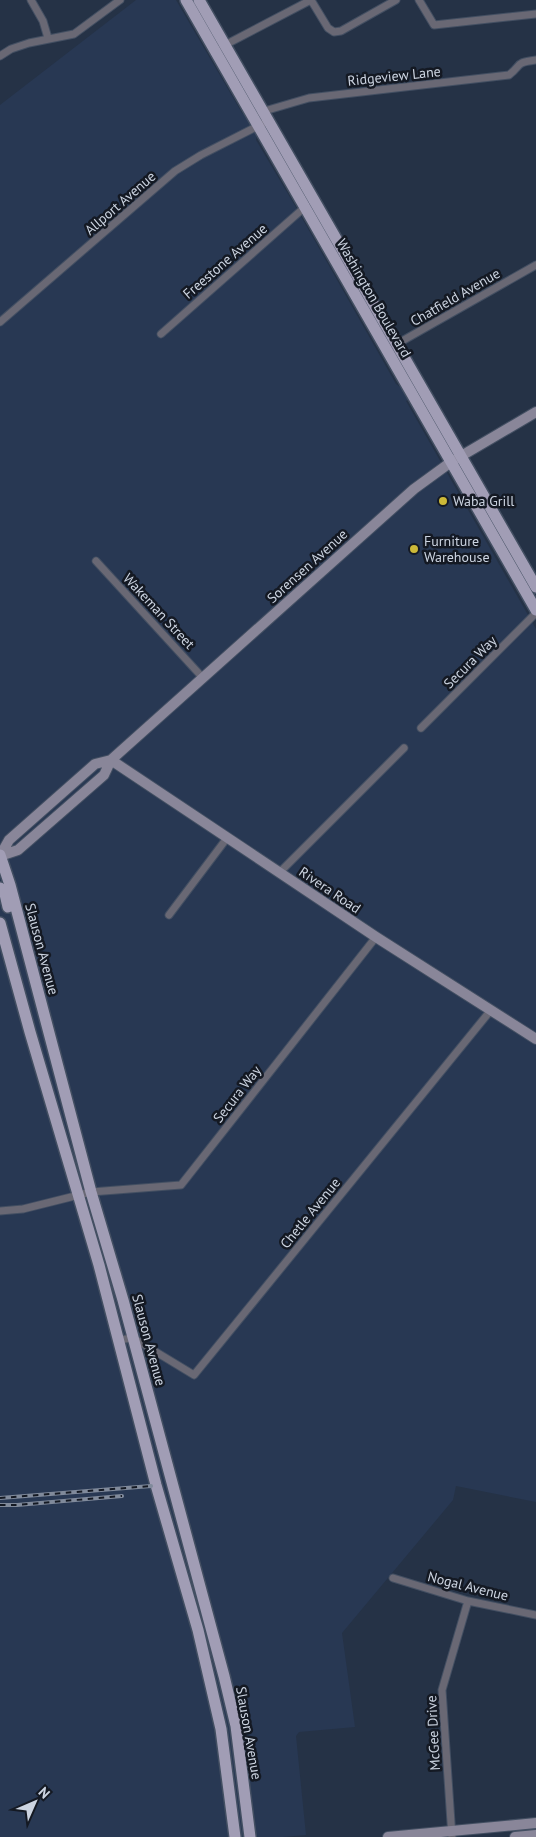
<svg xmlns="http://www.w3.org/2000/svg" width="536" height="1837" font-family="'PT Sans',sans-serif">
  <rect width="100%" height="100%" fill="#253246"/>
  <path fill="#283853" d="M136 0H176L242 113 258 126 256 140 294 204 396 384 414 397 406 401 536 629V1502L456 1486 453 1500 342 1633 355 1727 299 1732 296 1736 306 1835 283 1837H0V105Z"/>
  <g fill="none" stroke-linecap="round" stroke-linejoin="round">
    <defs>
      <path id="street" d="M31 0 43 21 48 38
        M311 0 328 28 334 32 341 31 396 0
        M419 0 434 25 536 14
        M223 46 311 0
        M0 56 11 49 29 43 74 34 120 0
        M261 112 309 98 509 75C523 64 514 63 536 60
        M0 322 175 171 201 155 262 124
        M161 334 305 207
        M395 345 536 265
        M96 561 203 678
        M421 728 536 613
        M280 872 404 748
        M169 915 227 838
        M0 1211 23 1209 91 1192 181 1185 376 937
        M118 1340 133 1338 194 1375 491 1010
        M393 1578 468 1601 536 1615
        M452 1837 442 1690 468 1601"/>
      <path id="secondary" d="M111 760 376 937 536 1039
        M0 856 18 850 104 775 111 760 414 489 451 462 536 412
        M0 856 9 840 95 764 111 760
        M388 1837 536 1823
        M515 1837 536 1835"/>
      <path id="primary" d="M186 0 536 610
        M199 0 536 587
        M0 855 10 885 91 1192 123 1300 224 1676 236 1726 250 1837
        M0 888 5 894 8 907
        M0 923 30 1032 99 1265 156 1485 198 1630 221 1729 235 1837"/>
    </defs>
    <use href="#street" stroke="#434f62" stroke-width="9"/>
    <use href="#secondary" stroke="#434f62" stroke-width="12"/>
    <use href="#primary" stroke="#434f62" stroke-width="14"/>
    <use href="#street" stroke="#696874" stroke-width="7"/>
    <use href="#secondary" stroke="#898699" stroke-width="10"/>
    <use href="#primary" stroke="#a19db5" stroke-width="11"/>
    <defs>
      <path id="rail" d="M0 1498 151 1486
        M0 1505H17L122 1496"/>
    </defs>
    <use href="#rail" stroke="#808a9b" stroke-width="4"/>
    <use href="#rail" stroke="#141923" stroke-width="2" stroke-dasharray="5.5" stroke-linecap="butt"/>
  </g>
  <g fill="#ccb938" stroke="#141923" stroke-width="2">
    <circle cx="443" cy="501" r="5"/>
    <circle cx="414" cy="549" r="5"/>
  </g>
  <g text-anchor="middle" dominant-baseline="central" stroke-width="5" stroke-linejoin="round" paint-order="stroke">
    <g font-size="14" fill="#ccd4e1" stroke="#141923">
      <text transform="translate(394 76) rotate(-6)">Ridgeview Lane</text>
      <text transform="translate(120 203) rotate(-41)">Allport Avenue</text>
      <text transform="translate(225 261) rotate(-41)">Freestone Avenue</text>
      <text transform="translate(455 297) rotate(-30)">Chatfield Avenue</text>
      <text transform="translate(374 298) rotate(60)">Washington Boulevard</text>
      <text transform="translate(307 566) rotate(-42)">Sorensen Avenue</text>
      <text transform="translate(159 611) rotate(47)">Wakeman Street</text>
      <text transform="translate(470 662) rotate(-45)">Secura Way</text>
      <text transform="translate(330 890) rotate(34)">Rivera Road</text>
      <text transform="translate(42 949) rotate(75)">Slauson Avenue</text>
      <text transform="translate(237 1094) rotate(-52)">Secura Way</text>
      <text transform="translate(310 1213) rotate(-51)">Chetle Avenue</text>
      <text transform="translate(149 1340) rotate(75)">Slauson Avenue</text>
      <text transform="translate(468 1586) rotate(14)">Nogal Avenue</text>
      <text transform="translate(249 1733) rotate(80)">Slauson Avenue</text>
      <text transform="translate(433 1733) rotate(-93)">McGee Drive</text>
    </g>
    <g font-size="14" fill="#ccd4e1" stroke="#141923" text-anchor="start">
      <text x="453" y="501">Waba Grill</text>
      <text x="424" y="541">Furniture<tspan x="424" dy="16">Warehouse</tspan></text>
    </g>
  </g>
  <g transform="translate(35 1802) rotate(45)" stroke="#141923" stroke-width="4" paint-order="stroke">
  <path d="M0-4L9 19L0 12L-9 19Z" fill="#ccd4e1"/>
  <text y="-8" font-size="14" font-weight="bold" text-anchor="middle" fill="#ccd4e1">N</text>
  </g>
</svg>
